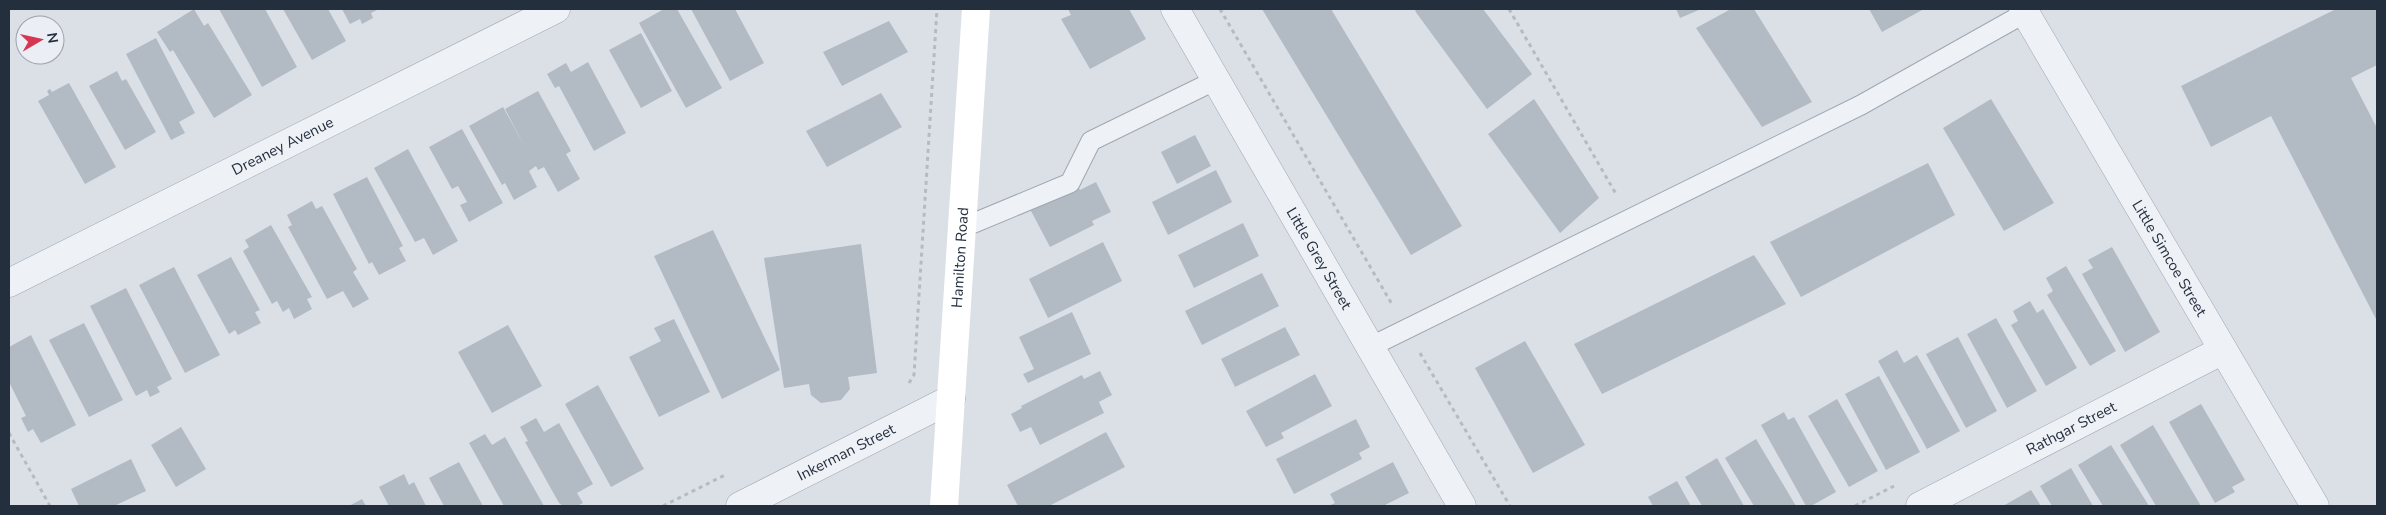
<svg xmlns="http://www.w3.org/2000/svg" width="2386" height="515" font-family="'Nunito Sans',sans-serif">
  <rect width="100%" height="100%" fill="#dbe0e7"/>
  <path fill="#b2bac4" d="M194 9 204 26 208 23 252 95 214 118 173 50 170 52 157 32Z
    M219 9H265L297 67 262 87Z
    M283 9H328L346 41 312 60Z
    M342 9H379L371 13 373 18 362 24 360 19 350 24Z
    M664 9H677L722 88 686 108 639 23Z
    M691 9H735L764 63 730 81Z
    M1068 9H1129L1146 39 1090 69 1061 19 1071 15Z
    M1262 9H1331L1462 226 1411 255Z
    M1417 9H1483L1532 74 1487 109 1415 11Z
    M1676 9H1701L1680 18Z
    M1731 9H1754L1812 102 1762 127 1696 28Z
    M1869 9H1924L1882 32Z
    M2336 9H2377V65L2351 78 2377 128V321L2271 116 2211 147 2181 86Z
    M889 21 908 52 842 86 823 52Z
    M641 33 672 91 641 108 609 50Z
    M156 38 195 113 179 122 185 133 171 140 126 54Z
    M588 62 626 133 594 151 559 86 555 88 547 74 566 63 571 72Z
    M117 71 122 81 126 79 156 132 125 150 89 86Z
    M69 83 116 167 85 184 38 101 49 95 47 91 50 89 52 92Z
    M538 91 571 151 566 154 580 179 558 192 544 167 538 170 536 166 529 171 537 187 514 200 505 183 502 185 469 126 503 107 525 147 505 109Z
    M881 93 902 127 827 167 806 131Z
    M1534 99 1599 198 1560 233 1488 134Z
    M1991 99 2054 203 2004 231 1943 128Z
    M462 129 503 203 469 222 460 205 467 202 458 186 452 189 429 147Z
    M1195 135 1211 166 1177 184 1161 152Z
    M408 149 458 241 433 255 424 238 415 242 374 168Z
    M1928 163 1955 215 1801 297 1770 242Z
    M1216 170 1232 202 1168 235 1152 202Z
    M367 177 403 246 399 248 406 261 379 275 372 262 369 264 333 194Z
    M1096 182 1111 212 1092 221 1094 225 1050 247 1030 209 1077 185 1080 190Z
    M312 201 316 209 322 206 357 269 353 272 369 299 353 308 343 291 327 299 288 227 292 225 287 215Z
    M1243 223 1259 256 1194 288 1178 255Z
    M271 225 312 297 307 299 312 309 294 319 289 308 283 312 277 301 272 304 243 251 249 247 245 240Z
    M713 230 780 370 722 399 654 256Z
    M1103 242 1122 281 1048 318 1029 279Z
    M861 244 877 373 848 377 850 389 841 400 821 403 811 395 809 384 784 388 764 258Z
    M2112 247 2160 332 2125 352 2082 274 2093 268 2088 260Z
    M1754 255 1786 304 1602 394 1574 344Z
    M231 257 260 310 255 312 261 323 238 335 235 330 229 334 197 275Z
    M2066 266 2116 351 2090 366 2047 295 2053 291 2046 278Z
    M174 267 220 355 185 373 139 285Z
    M1262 273 1279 306 1202 345 1185 311Z
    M126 288 172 379 157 387 160 392 150 397 147 390 136 396 90 306Z
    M2030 301 2037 313 2043 309 2077 368 2046 386 2011 325 2018 321 2013 311Z
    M1072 312 1091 354 1028 383 1023 374 1034 369 1019 337Z
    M1996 318 2037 391 2007 408 1967 334Z
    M674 319 710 392 659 417 629 357 661 341 654 328Z
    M84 323 123 400 89 417 49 340Z
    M508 325 542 386 492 413 458 352Z
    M1285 327 1300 355 1235 387 1221 359Z
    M31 335 76 425 41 443 33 429 28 432 21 418 26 416 9 382V347Z
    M1958 337 1997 411 1966 428 1926 354Z
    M1525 341 1585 445 1533 473 1475 368Z
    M1897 350 1904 363 1917 355 1960 431 1927 449 1878 361Z
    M1100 371 1112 395 1099 402 1104 413 1040 445 1031 427 1020 432 1011 414 1022 408 1021 406 1082 375 1084 379Z
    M1315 374 1332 406 1281 433 1284 438 1266 447 1246 411Z
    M1879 376 1920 452 1886 470 1845 394Z
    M598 385 644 469 611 487 565 404Z
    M1837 399 1878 471 1849 487 1808 416Z
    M2201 404 2245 480 2232 487 2235 492 2215 503 2169 422Z
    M1784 412 1788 420 1794 417 1836 492 1811 506H1806L1761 425Z
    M536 418 544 432 559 423 593 484 577 493 583 503 577 506H563L559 503 525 442 528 441 520 427Z
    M1356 419 1370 447 1359 453 1362 459 1294 494 1276 459Z
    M2153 425 2201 506H2156L2120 445Z
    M181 427 206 469 176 487 151 445Z
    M1106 432 1125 467 1049 506H1018L1007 485Z
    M485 434 492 445 505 437 544 506H504L469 443Z
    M1756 439 1796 506H1754L1725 458Z
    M2111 445 2149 506H2103L2078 465Z
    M1717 458 1744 506H1702L1685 477Z
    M131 459 146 491 114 506H79L71 489Z
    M459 462 483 506H444L429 478Z
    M1393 462 1409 493 1383 506H1328L1335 503 1330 494Z
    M2071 468 2093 506H2052L2040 486Z
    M404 474 409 485 414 482 426 506H389L379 487Z
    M1677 481 1691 506H1653L1648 497Z
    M2031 490 2041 506H2003Z
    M362 499 366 506H349Z"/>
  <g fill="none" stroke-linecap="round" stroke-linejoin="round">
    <defs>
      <path id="service" d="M962 228 1070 183 1091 141 1216 80
        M1370 347 1861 105 2025 13"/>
      <g id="minor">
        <path id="s1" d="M1175 9 1462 506"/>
        <path id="s2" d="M9 283 556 9"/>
        <path id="s3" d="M740 506 951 399"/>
        <path id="s4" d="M1920 506 2223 350"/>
      </g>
      <g id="tertiary">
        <path id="s5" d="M2023 9 2315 506"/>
      </g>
    </defs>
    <use href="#service" stroke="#a0a7b1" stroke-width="21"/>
    <use href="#minor" stroke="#a0a7b1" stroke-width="29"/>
    <use href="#tertiary" stroke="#a0a7b1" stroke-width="29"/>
    <path stroke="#b5bbc2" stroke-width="3" stroke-dasharray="4 4" stroke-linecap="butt" d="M1220 9 1393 306
      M1509 9 1616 194
      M1420 353 1510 506
      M909 383 914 375 937 9
      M9 433 50 506
      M663 506 727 474
      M1855 506 1894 486"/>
    <use href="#service" stroke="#eef1f5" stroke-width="19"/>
    <use href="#minor" stroke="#eef1f5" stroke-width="28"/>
    <use href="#tertiary" stroke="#eef1f5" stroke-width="28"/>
    <path stroke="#fff" stroke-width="28" id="s6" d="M944 506 976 9"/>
  </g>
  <g text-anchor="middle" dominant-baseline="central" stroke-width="5" stroke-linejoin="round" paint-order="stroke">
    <g font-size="15" fill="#242f3e" stroke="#ebeff5">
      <text stroke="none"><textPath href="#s2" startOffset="306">Dreaney Avenue</textPath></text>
      <text stroke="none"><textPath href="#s6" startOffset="249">Hamilton Road</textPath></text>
      <text stroke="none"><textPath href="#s1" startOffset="288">Little Grey Street</textPath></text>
      <text stroke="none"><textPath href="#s5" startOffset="289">Little Simcoe Street</textPath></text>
      <text stroke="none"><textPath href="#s4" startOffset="170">Rathgar Street</textPath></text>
      <text stroke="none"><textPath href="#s3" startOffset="119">Inkerman Street</textPath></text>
    </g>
  </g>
  <rect width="2386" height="515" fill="none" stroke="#242f3e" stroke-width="20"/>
  <g transform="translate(40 40) rotate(81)"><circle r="24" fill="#ebeff5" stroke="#9ba2ac"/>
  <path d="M0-4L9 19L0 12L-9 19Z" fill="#d73653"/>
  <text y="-8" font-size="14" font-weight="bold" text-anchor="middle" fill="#242f3e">N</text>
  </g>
</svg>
